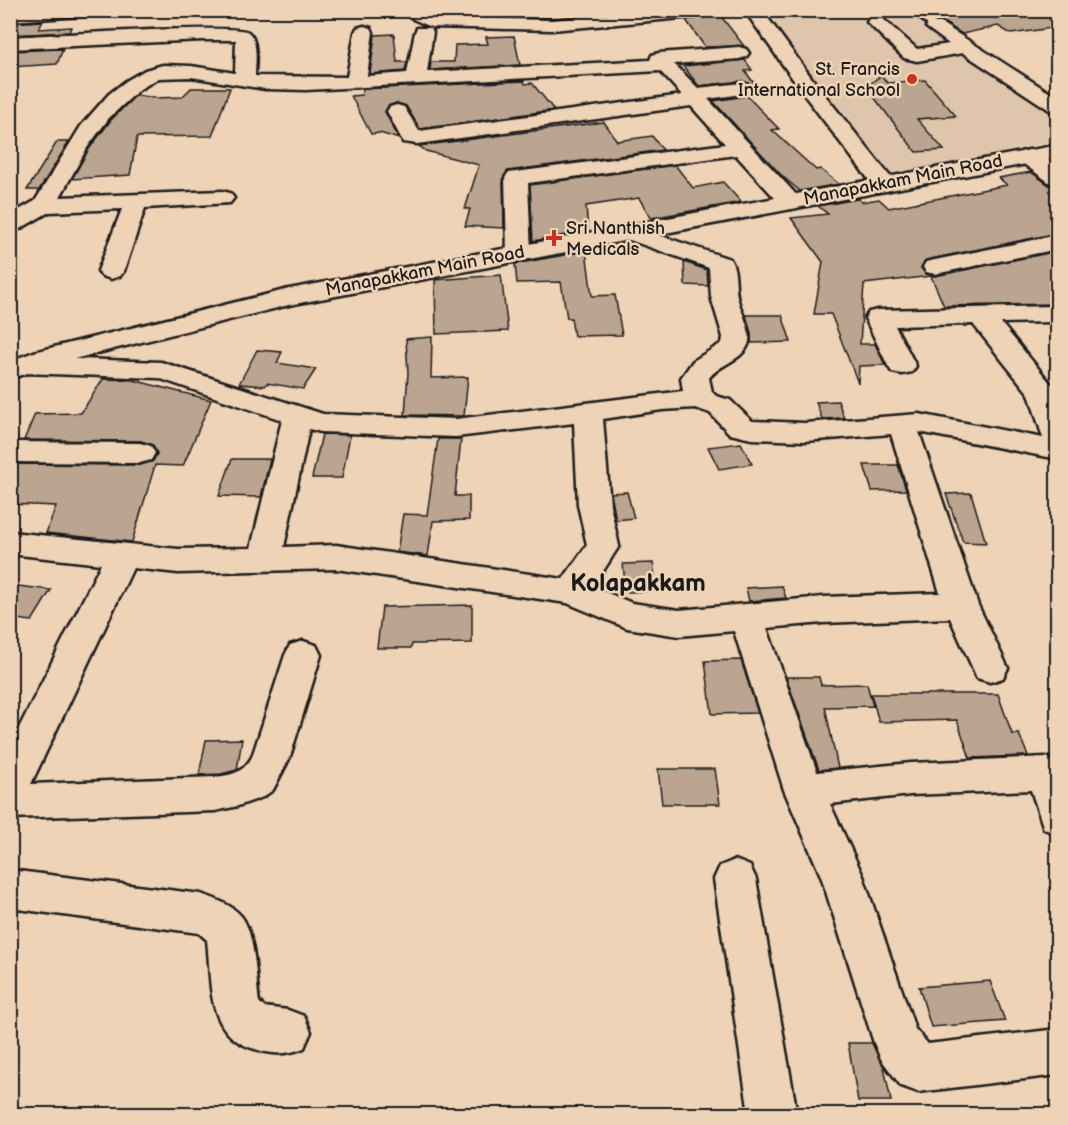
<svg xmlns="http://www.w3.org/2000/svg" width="1068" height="1125" font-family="'Balsamiq Sans',sans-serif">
  <rect width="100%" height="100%" fill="#efd3b6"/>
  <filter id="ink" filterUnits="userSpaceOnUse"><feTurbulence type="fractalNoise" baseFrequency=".0167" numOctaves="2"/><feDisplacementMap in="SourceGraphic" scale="12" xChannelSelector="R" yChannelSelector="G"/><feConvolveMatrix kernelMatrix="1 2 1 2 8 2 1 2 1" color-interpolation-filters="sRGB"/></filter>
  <g filter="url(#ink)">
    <path fill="#dfc5ab" d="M899 14 922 18 1057 109V140L887 178 828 100 771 18Z"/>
    <path fill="#bba590" stroke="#1c1c1c" stroke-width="1.5" d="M925 10H1058V27L1011 34 998 26 962 34 942 21H936Z
      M720 15 744 46 705 47 686 20Z
      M43 21 39 29 71 27 69 32 10 35V23Z
      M394 34 397 62H407L405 71 370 74 375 35Z
      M514 36 520 65 430 70 431 62H454L455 45 488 44 486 37Z
      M63 49 57 64 10 67V51Z
      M745 60 752 70 745 71 756 86 742 81 699 86 683 66Z
      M881 75 887 83 925 80 956 116 917 119 944 150 916 152 864 84H870Z
      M524 81 525 84 532 83 554 110 420 129 406 106 396 103 388 106 385 112 399 139 380 133 371 134 351 96 362 95 363 89Z
      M191 88H230L212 136 137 137 130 175 72 179 89 149 111 120 136 95 156 98 182 97Z
      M747 96 779 129 772 130 816 170 820 169 839 184 800 191 782 176 713 101Z
      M604 122 617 141 652 136 663 150 508 171 503 178 504 228 465 226 470 209H465L479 165 426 151 419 146Z
      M57 142H69L39 190H27Z
      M675 165 693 188 723 182 741 202 651 218 639 198 586 206 588 231 533 241 530 185Z
      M1031 172 1049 185 1058 187V233L926 260 921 268 926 274 935 276 1058 251V304L944 306 931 276 864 284 860 344H875L885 365 859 366 858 383 831 314H814L823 262 791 218 828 214 818 206 858 199 862 202 879 199 889 208 1007 185 999 178Z
      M586 251 592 296 615 295 622 335 574 336 571 318H567L561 282 517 283 515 264Z
      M684 262 707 270 708 286 685 285Z
      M501 275 508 331 436 334 435 280Z
      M746 315H782L791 342 751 343V334Z
      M432 337 431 378 468 377 464 416 405 415 408 373 406 339Z
      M257 350 282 352 277 363 316 369 303 389 267 383 265 386 239 384Z
      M103 379 133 380 211 400 183 466 155 465 132 542 46 533 56 506 10 504V471L14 464 140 465 153 461 157 454 153 445 141 441 24 440 35 414 81 413Z
      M838 401 844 418 822 419 816 402Z
      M322 434 350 435 342 478H312Z
      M438 439H461L455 496H469V520L433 521 428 556 397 552 403 514 427 515Z
      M741 443 752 464 719 469 708 447Z
      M232 459H270L261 497 219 496Z
      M864 465H898L906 490 872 491Z
      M627 492 634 518 616 520 611 493Z
      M971 493 986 543 963 542 946 494Z
      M653 563 657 591 626 592 623 564Z
      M18 586 51 590 32 621 10 618V598Z
      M782 586 786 598 749 601 746 588Z
      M472 605V643L412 644 411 648H377L382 607Z
      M741 660 758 713 712 714 705 661Z
      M786 677H819L821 685 867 684 873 706 825 707 838 768 819 770Z
      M871 694H998L1012 734H1019L1028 756 970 758 957 720 879 722Z
      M242 739 237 770 221 774 199 775 206 740Z
      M658 769H715L720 804H662Z
      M990 981 1005 1021 931 1027 919 987Z
      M848 1043H872L884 1067 891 1101H858Z"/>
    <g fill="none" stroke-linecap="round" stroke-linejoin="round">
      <defs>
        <path id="lane" d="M911 10H921L940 27 932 29Z"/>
        <path id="street" d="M105 10 96 15 10 21V11Z
          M410 10H428L435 17 552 20 651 10H724L715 15 552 30 431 27 413 19Z
          M759 13 765 14 816 84 892 179 895 184 892 189 884 191 876 189 802 92 750 18 753 14Z
          M876 17 882 18 917 49 949 44 926 27 929 23H941L1058 98V113L1051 111 963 53 917 61 904 58 867 22 870 18Z
          M364 26 371 28 373 32 367 76 407 73 415 32 417 28H431L433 32 427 72 650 60 652 55 659 53 739 47 746 49 749 53 746 57 739 59 674 64 698 88 742 83 749 85 752 89 749 93 708 99 803 202 799 207 791 209 783 207 736 155 528 183 531 253 528 258 519 260 510 258 507 253 505 178 508 173 725 144 691 106 417 144 403 142 387 111 390 107 397 105 404 107 419 131 682 95 660 71 306 90 265 89 191 77 159 78 140 89 109 118 87 148 60 197 222 191 230 193 234 198 230 203 145 208 124 271 120 276 111 279 102 276 98 271 122 209 49 212 18 230 10 232V215L35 201 81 126 109 94 126 81 145 70 163 65 191 66 235 73 236 40H203L10 49V37C40 36 236 23 248 32 259 40 255 64 255 76L347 77 355 32 357 28Z
          M1029 150 1037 152 1058 167V185L1050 183 1021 162 1018 157 1021 152Z
          M629 225 730 259C738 270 734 287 738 300 741 312 753 333 748 345 741 361 719 364 709 378L712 392 716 396 730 400 752 421 805 423 919 414 1043 438 1029 394 973 324 895 326 916 366 912 372 902 374 892 372 888 366 865 318 869 312 878 310 1058 306V322L1001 323 1051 384 1058 383V459L919 432 978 605 1008 668 1003 678 990 682 977 678 950 618 823 623 767 628 817 772 911 763 1046 757 1058 761V834L1044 829 1031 790 911 795 830 804 863 876 915 1029 928 1044 1058 1029V1075L918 1092 901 1086 881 1059 874 1043 821 876 784 790 734 631 679 636 627 628 567 603 336 569 178 573 133 568 31 784 215 777C232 775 243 773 252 757L285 655 290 645 303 641 316 645 321 655 290 757 273 790 263 797 238 806 215 811 10 818V746L101 564 10 554V532L178 549 251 548 282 420 158 378 24 373 14 371 10 365 14 359 24 357 161 362 323 414 456 419 683 391 681 378 693 361 722 343 723 337 711 297 709 268 621 237 617 232 621 227ZM695 408 710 413 730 434 752 439 805 441 891 434 940 593 823 597 679 610 632 603 593 587 619 546 610 505 603 419 662 410ZM574 423 578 505 587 545 563 579 336 545 284 547 309 429 321 432 456 437Z
          M1058 235V249L935 274 926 272 923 267 926 262 935 260Z
          M10 442 140 443 151 446 155 453 151 460 140 463 10 462Z
          M735 860 750 866 756 879 797 1114H749L714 879 720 866Z
          M10 870 201 894C215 899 231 904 241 916 255 932 256 981 259 1002L264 1007 288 1010 304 1016 311 1032 304 1048C287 1055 273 1055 255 1049 205 1035 212 983 207 940L199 933 10 908Z"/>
        <path id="secondary" d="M1058 145V158L289 305 54 364 10 379V361L34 352 289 289Z"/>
      </defs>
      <use href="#lane" stroke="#1c1c1c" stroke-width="5"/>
      <use href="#street" stroke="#1c1c1c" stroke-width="5"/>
      <use href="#secondary" stroke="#1c1c1c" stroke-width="5"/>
      <use href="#lane" fill="#efd3b6" fill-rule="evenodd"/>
      <use href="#street" fill="#efd3b6" fill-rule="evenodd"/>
      <use href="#secondary" fill="#efd3b6" fill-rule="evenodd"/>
    </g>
  </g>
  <g fill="#c8321e" stroke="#efd3b6" stroke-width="2">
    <circle cx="912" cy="79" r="6"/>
    <path d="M551 229h6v6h6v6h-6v6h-6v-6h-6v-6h6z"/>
  </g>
  <g text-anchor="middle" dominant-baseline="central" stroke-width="5" stroke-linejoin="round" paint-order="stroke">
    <g font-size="18" fill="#1c1c1c" stroke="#efd3b6" text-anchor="end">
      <text x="900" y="69">St. Francis<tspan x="900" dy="21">International School</tspan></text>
      <text x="566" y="228" text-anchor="start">Sri Nanthish<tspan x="566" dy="21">Medicals</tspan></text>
    </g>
    <g font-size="18" fill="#1c1c1c" stroke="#efd3b6">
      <text transform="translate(903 180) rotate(-11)">Manapakkam Main Road</text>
      <text transform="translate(425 271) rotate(-11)">Manapakkam Main Road</text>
    </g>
    <g font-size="24" font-weight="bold" fill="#1c1c1c" stroke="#efd3b6">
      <text x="638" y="583">Kolapakkam</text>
    </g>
  </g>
  <rect width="1068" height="1125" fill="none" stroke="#efd3b6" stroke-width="36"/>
  <rect x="18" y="18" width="1032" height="1089" fill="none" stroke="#1c1c1c" stroke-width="2" filter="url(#ink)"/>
</svg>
